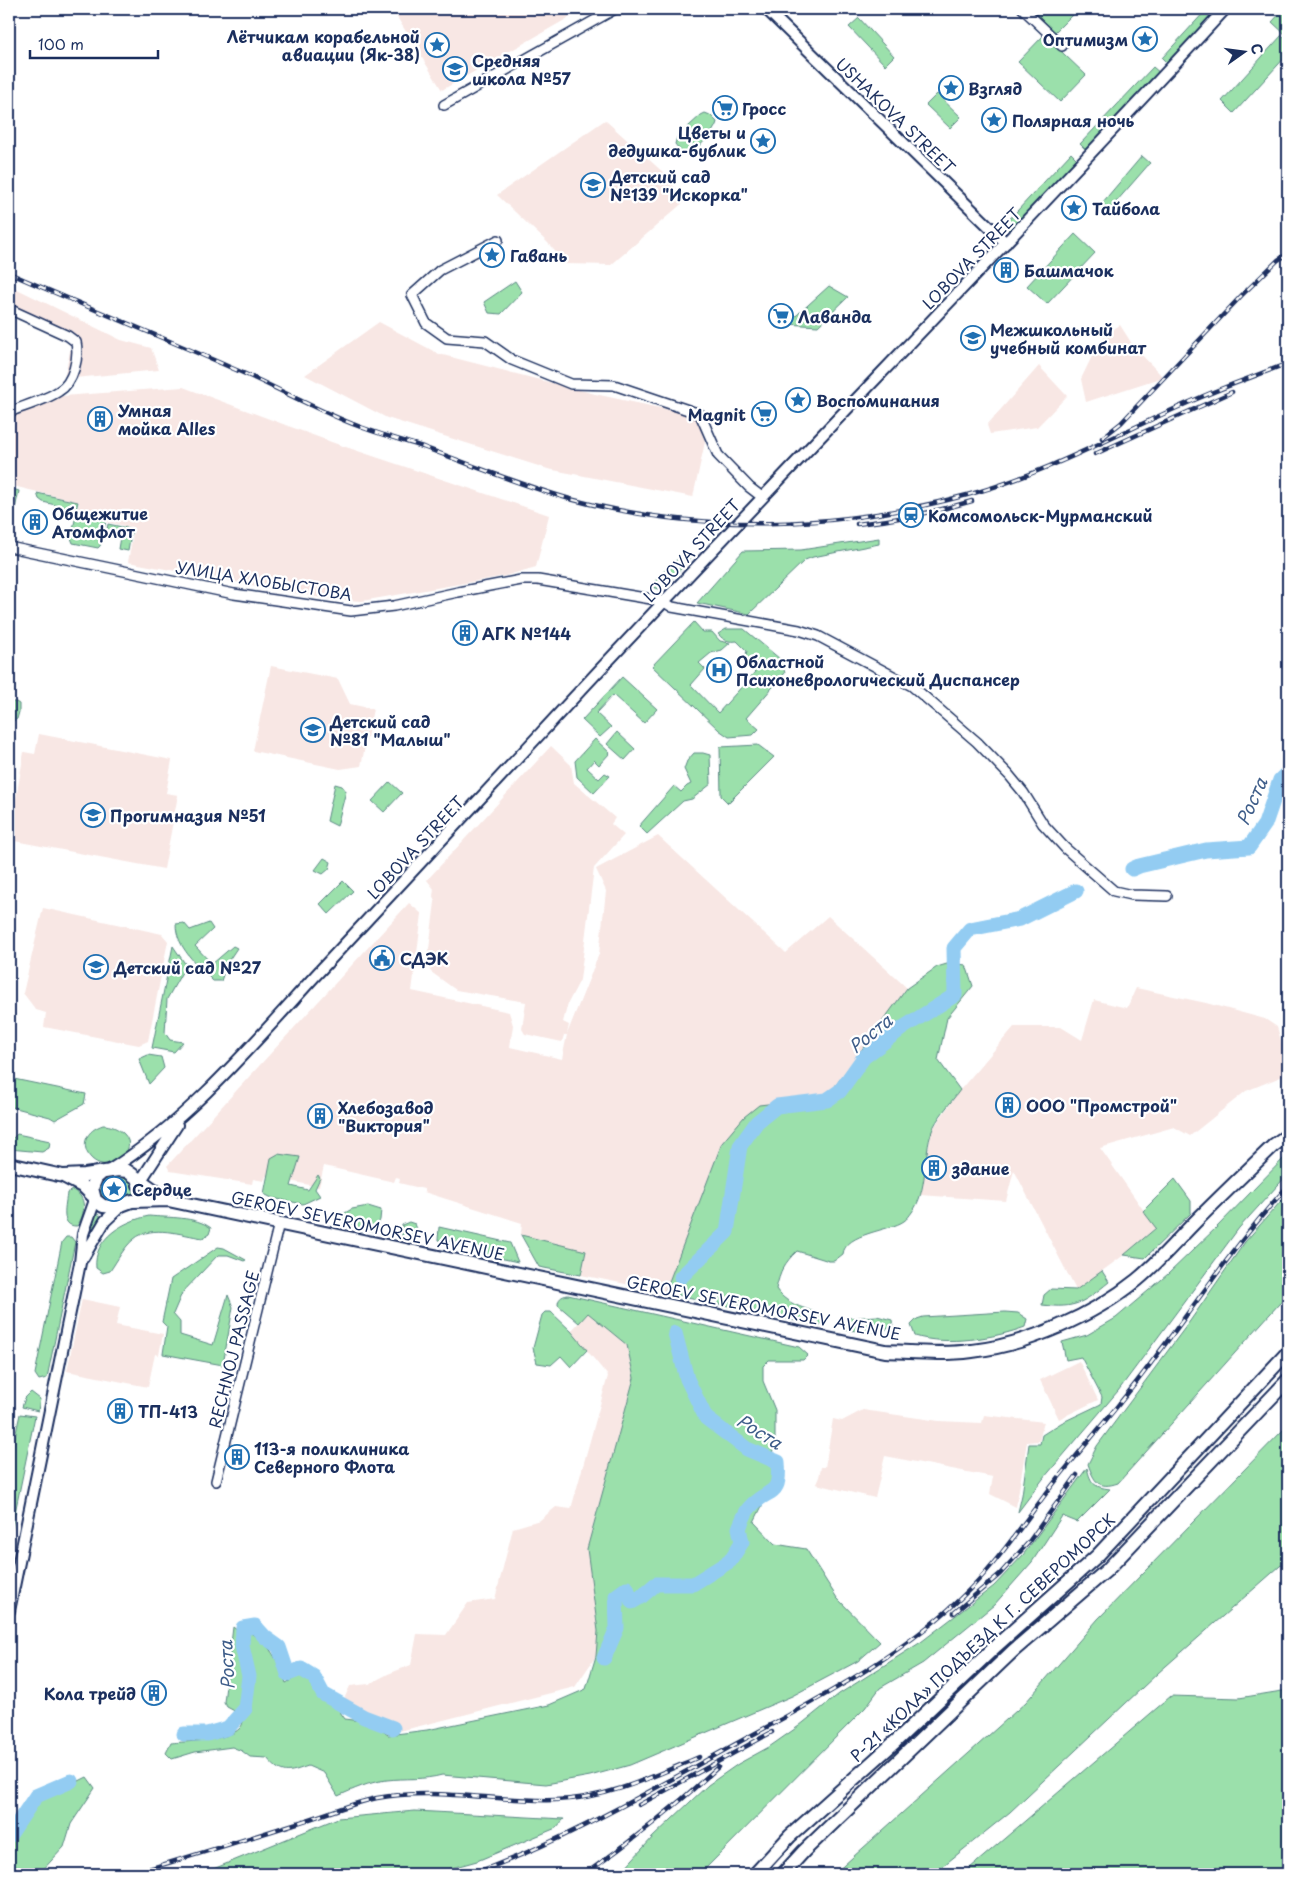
<svg xmlns="http://www.w3.org/2000/svg" width="1297" height="1883" font-family="'Playpen Sans',sans-serif">
  <rect width="100%" height="100%" fill="#fff"/>
  <filter id="ink" filterUnits="userSpaceOnUse"><feTurbulence type="fractalNoise" baseFrequency=".02" numOctaves="2"/><feDisplacementMap in="SourceGraphic" scale="10" xChannelSelector="R" yChannelSelector="G"/><feConvolveMatrix kernelMatrix="1 2 1 2 8 2 1 2 1" color-interpolation-filters="sRGB"/></filter>
  <g filter="url(#ink)">
    <path fill="#f8e7e4" d="M392 9H584L442 90Z
      M605 120 665 174 685 201 611 265 566 264 547 242 497 195Z
      M9 285 121 340 151 348 159 370 64 379 72 342 9 312Z
      M379 322 439 354 595 394 697 416 705 442 693 497 548 469 387 418 305 375Z
      M1120 325 1134 347 1163 377 1086 402 1081 379 1096 348 1109 332Z
      M1039 366 1067 396 1037 427 990 434 987 425Z
      M183 387 334 443 549 515 536 567 505 576 362 601 327 599 128 562 134 528 107 522 108 516 78 509 79 502 9 485V418L63 396Z
      M271 666 338 679 350 704 373 709 361 766 340 769 253 751Z
      M39 734 172 760 166 793 178 795 164 869 9 840 24 752 35 754Z
      M551 746 571 765 574 783 615 818 611 824 624 835 594 868 580 980 568 1003 563 1022 569 1025 567 1034 599 954 606 891 596 869 658 836 786 953 828 916 907 988 827 1097 810 1099 676 1265 665 1292 581 1275 585 1251 521 1235 522 1223 424 1192V1189L399 1183 400 1178 396 1177 394 1182 324 1166 319 1187 266 1176 264 1181 253 1179 252 1184 170 1171 167 1166 409 903 422 914 412 991 509 1012 513 1025 510 1047 562 1059 567 1035H564L562 1042 525 1034 522 1029 526 1002 456 990 431 972 427 965 435 902 433 896 434 889 427 880Z
      M43 908 162 934 168 941 148 1041 139 1045 44 1027 46 1013 36 1010 23 993Z
      M1136 988 1206 1003 1265 1019 1277 1027 1288 1064V1074L1246 1091 1190 1136 1174 1127 1100 1148 1156 1228 1124 1255 1076 1290 1014 1170 1006 1201 920 1195 932 1130 960 1090 1014 1027H1061L1082 1040 1094 1000 1127 1008Z
      M82 1299 120 1307 116 1325 163 1334 159 1355 155 1354 148 1387 67 1371Z
      M588 1313 627 1345 634 1378 587 1549 598 1631 596 1656 575 1687 388 1734 344 1699 350 1686 369 1684 388 1674 411 1665 417 1634 446 1635 468 1603 495 1599 513 1528 540 1520 556 1507 571 1509 608 1376 571 1331Z
      M1079 1361 1098 1400 1059 1419 1040 1380Z
      M863 1410 939 1421 982 1423 984 1415 1044 1422 1039 1441 1027 1442 1016 1507 990 1494 993 1477 885 1456 875 1498 816 1484 819 1477 821 1467H825L833 1419 842 1421Z"/>
    <path fill="#9be0ab" stroke="#5b8884" d="M1034 9H1078L1055 32 1033 10Z
      M1207 9H1221L1169 65 1162 58Z
      M1284 9H1288V37L1272 22Z
      M859 18 894 56 885 65 849 27Z
      M1044 35 1086 75 1060 102 1018 62Z
      M1282 35 1288 41V54L1234 113 1222 101Z
      M1153 67 1161 74 1087 151 1080 144Z
      M937 94 961 117 950 128 926 105Z
      M705 113 710 115 717 122C715 132 693 156 683 154L675 144 677 137 701 115Z
      M1071 153 1078 160 1011 232 1004 225Z
      M1142 156 1150 163 1109 210 1102 203Z
      M1075 234 1095 253 1047 304 1027 286Z
      M515 281 522 292 501 314 489 313 484 302Z
      M829 286 848 297 818 326 787 324Z
      M9 488 19 491 10 531H9Z
      M37 493 78 502 76 510 43 502 39 499Z
      M77 511 107 517 100 546 98 548 73 543 71 538Z
      M108 524 132 529 128 551 118 549 120 537 106 534Z
      M879 538V544L813 557 805 560 749 614 697 603 743 551 801 550Z
      M691 558 661 590 651 586 667 568 678 559Z
      M694 622 703 632H712L720 641 730 643 722 650 711 653 699 663 705 669 691 685 718 713 755 672 744 660 747 651 737 641C729 642 724 641 718 634L726 629H744L780 659 785 673 746 718 759 729 753 735 729 737 719 730 652 666Z
      M622 677 657 709 644 723 613 695 596 713 611 727 600 737 582 720Z
      M10 702H16L19 704V712L17 719 13 721 9 720Z
      M617 732 635 749 625 760 607 744Z
      M595 739 610 753 599 765 594 760 587 768 599 779 605 773 610 776 594 793 577 777 575 761Z
      M758 745 774 757 728 803 721 796 720 747Z
      M694 753H703L710 755 711 784 692 799 683 801 647 834 639 826 674 786 681 792 687 786 691 784 684 769 687 761Z
      M390 782 402 793 384 812 372 801Z
      M335 784 342 786 346 791 337 826 327 821Z
      M324 858 331 862 329 869 323 874 315 870Z
      M343 881 353 891 329 914 320 904Z
      M184 923 190 930 209 923 213 929 195 946 212 964 233 946 237 948 227 963 221 981H213C197 965 176 947 176 924Z
      M173 946 186 965 167 999 165 1033 170 1040 183 1042 174 1052 152 1048Z
      M950 963 966 965 973 986 947 1018 938 1060 960 1090C953 1100 935 1120 932 1131 923 1155 928 1192 912 1212 910 1215 907 1219 904 1221 890 1231 845 1233 843 1254L834 1261H829L797 1251C784 1263 780 1272 776 1289 789 1308 809 1307 826 1318L819 1326 665 1292 722 1143 744 1117 759 1105 827 1097 907 988 937 967Z
      M148 1055 161 1057 164 1068 149 1084 139 1059Z
      M9 1078 86 1094 84 1104 55 1120 50 1117 12 1107 9 1111Z
      M103 1125C117 1125 138 1139 124 1155 98 1184 64 1138 103 1125Z
      M17 1134 50 1141 49 1148 42 1152 9 1149V1140H11Z
      M278 1154 300 1157 291 1186 308 1190 318 1175 320 1178 315 1189 320 1196 303 1204 272 1198 264 1194 271 1158Z
      M1288 1154V1174L1239 1228 1118 1391 1043 1479 1018 1512 1022 1495 1029 1444H1040L1042 1435 1061 1423 1101 1404 1102 1397 1081 1357 1066 1360 1062 1342 1087 1335 1116 1318 1168 1274 1217 1227Z
      M116 1174 132 1179C141 1202 117 1202 101 1199 98 1193 97 1186 100 1179Z
      M1175 1179 1191 1201V1213L1145 1258 1124 1255 1156 1228 1143 1211Z
      M72 1190C87 1195 86 1214 77 1226 59 1227 66 1204 67 1193Z
      M1288 1193V1294L1118 1483C1098 1490 1094 1481 1088 1464L1097 1446 1190 1321 1245 1242Z
      M368 1206 381 1210 380 1220 374 1232 344 1224 343 1214 352 1209Z
      M96 1213 102 1217 92 1234 87 1232Z
      M149 1216C169 1218 195 1216 211 1228L209 1234 203 1238C182 1235 152 1224 134 1239 124 1247 117 1261 110 1271L103 1273 96 1268C93 1238 124 1221 149 1216Z
      M409 1222 415 1224 417 1229 412 1241 402 1238V1225Z
      M439 1227 510 1243 518 1262 485 1255 473 1245 438 1240Z
      M521 1235 586 1251 581 1275 539 1267Z
      M66 1237H71L75 1242 47 1378 39 1380 35 1374 62 1242Z
      M218 1247 224 1248 246 1260 244 1261 228 1255H218L182 1293 173 1314 180 1322V1335L213 1345 228 1295 233 1307 223 1365 163 1354 167 1327 162 1322 171 1279Z
      M1102 1271 1109 1282C1083 1303 1076 1309 1042 1305L1044 1295 1051 1289 1076 1290Z
      M568 1295 799 1347 808 1355 803 1360H769L763 1366V1381L775 1410V1442L772 1454 775 1475 771 1488 754 1522 775 1544 806 1549 837 1598 880 1642 858 1661 792 1696 630 1765 590 1776 546 1784 442 1775C424 1780 405 1778 387 1780 369 1782 354 1789 338 1796L324 1773 308 1766C288 1773 282 1776 267 1758L250 1757 242 1751 232 1747 195 1752 172 1759 166 1753 171 1743C186 1741 252 1742 242 1715L227 1707 224 1702 233 1627 249 1640V1632C274 1648 275 1657 286 1683L300 1675 312 1683 317 1694 333 1702 345 1719 370 1722 388 1735 427 1730 549 1705 586 1689 596 1656 598 1631 587 1549 634 1378 627 1345 588 1313 579 1323 558 1305C558 1299 561 1296 568 1295Z
      M545 1312H551L571 1331 587 1350 571 1367 561 1356 551 1365 537 1363 533 1348 542 1315Z
      M1005 1312 1018 1313 1027 1319 1025 1327C996 1338 946 1346 915 1336L911 1325 917 1319 923 1317Z
      M877 1316 892 1320 893 1327 878 1332 843 1330 848 1318Z
      M31 1392 40 1399 38 1411 22 1407 25 1398Z
      M20 1414 35 1416 9 1542V1466Z
      M1288 1425V1559L1158 1673 1010 1812 933 1874H834L1026 1702 1098 1619Z
      M1087 1468C1091 1483 1093 1487 1110 1489L1077 1522 1062 1516 1032 1562 994 1605 923 1663 880 1688 865 1708 700 1874 665 1867 632 1874H621L622 1871 653 1837 708 1785 738 1764 769 1747 799 1726 839 1694 921 1642 994 1586 1023 1555Z
      M1288 1690V1874H963L1171 1696 1239 1698Z
      M87 1777 95 1788 71 1824 64 1847 39 1874H9V1838L27 1807Z
      M415 1811 564 1819 556 1828 477 1861 430 1874H201L338 1818Z"/>
    <g fill="none" stroke-linecap="round" stroke-linejoin="round">
      <path stroke="#93ccf2" stroke-width="15" d="M1132 869 1139 866 1206 850 1249 847 1265 824 1280 780 1288 772
        M681 1277 727 1232 740 1146 757 1122 777 1106 827 1100 840 1091 864 1057 901 1029 955 995 954 948 970 929 1020 919 1076 891
        M604 1658 617 1628 616 1596 627 1588 632 1602 642 1596 656 1584H693L730 1561 742 1542 739 1528C742 1522 745 1512 750 1507 769 1486 781 1500 778 1462L747 1449 706 1418 687 1379 675 1333
        M184 1734H207L228 1728 245 1709 249 1676 242 1646 243 1628 255 1626 265 1637 279 1647 288 1674 301 1669 314 1677 323 1694 364 1717 393 1728
        M9 1836 36 1796 71 1781"/>
      <defs>
        <path id="minor" d="M1023 9 1062 46
          M444 105 615 9
          M498 240 440 270 412 295 426 323 447 338 485 341 512 360 571 384 614 385 700 414 718 455 749 487 762 497
          M9 309 68 336 76 342C79 357 74 382 59 391 46 400 24 406 9 412
          M9 547 234 594 351 611 394 606 458 592 521 580H538L663 601 672 607 799 630 818 636 912 686 977 742 1009 775 1023 792 1043 824 1065 848 1114 891 1132 895 1167 896
          M216 1481 279 1223"/>
        <path id="tertiary" d="M766 9 1006 243
          M110 1170C190 1119 252 1045 315 976 391 895 466 814 541 733 766 489 1001 253 1225 9
          M138 1185 177 1125
          M83 1258 105 1221 121 1206
          M9 1611 80 1263 83 1234 95 1200"/>
        <path id="primary" d="M9 1164 63 1176 85 1175 118 1170 127 1171 168 1200
          M102 1173 96 1178 92 1188 95 1200 103 1206 116 1207 132 1201 168 1200 885 1351C914 1352 943 1355 972 1351 1027 1345 1094 1315 1137 1280 1159 1262 1178 1239 1198 1219 1223 1194 1249 1169 1274 1145L1288 1135
          M63 1176 84 1187 92 1195
          M755 1874 790 1836 896 1741 996 1646 1097 1556 1288 1352
          M783 1874 804 1851 1013 1651 1107 1570 1288 1380"/>
      </defs>
      <use href="#minor" stroke="#1b2f5e" stroke-width="12"/>
      <use href="#tertiary" stroke="#1b2f5e" stroke-width="14"/>
      <use href="#primary" stroke="#1b2f5e" stroke-width="16"/>
      <use href="#minor" stroke="#fff" stroke-width="9"/>
      <use href="#tertiary" stroke="#fff" stroke-width="10"/>
      <use href="#primary" stroke="#fff" stroke-width="12"/>
      <defs>
        <path id="rail" d="M9 273C84 306 160 336 234 369 276 387 316 410 358 426 379 434 401 440 423 447 472 465 520 485 570 499 701 534 837 530 967 495 1049 473 1122 431 1199 398 1228 385 1259 375 1288 363
          M1102 438 1121 423 1242 295 1278 260 1288 254
          M1095 454 1232 392
          M857 524C895 520 935 512 972 501
          M954 1613 1000 1574 1028 1543 1077 1475
          M639 1805 772 1732
          M131 1874C186 1858 240 1841 294 1824 322 1816 349 1804 377 1798 436 1787 496 1802 555 1800 607 1799 652 1777 699 1757
          M472 1874C560 1843 641 1796 723 1751 806 1705 902 1658 969 1590 1000 1559 1024 1522 1051 1487 1085 1444 1122 1403 1154 1359 1198 1301 1238 1240 1288 1186
          M585 1874C632 1841 676 1806 718 1767"/>
      </defs>
      <use href="#rail" stroke="#1b2f5e" stroke-width="4.5"/>
      <use href="#rail" stroke="#fff" stroke-width="2.5" stroke-dasharray="8" stroke-linecap="butt"/>
    </g>
  </g>
  <defs>
    <symbol id="sight-ring" viewBox="-11 -11 22 22"><circle r="9.5" fill="#fff" stroke="#1f6fb2" stroke-width="1.5"/><path d="M0-6L1.8-2.2L6-1.7L2.9 1.2L3.7 5.4L0 3.3L-3.7 5.4L-2.9 1.2L-6-1.7L-1.8-2.2Z" fill="#1f6fb2"/></symbol>
    <symbol id="school-ring" viewBox="-11 -11 22 22"><circle r="9.5" fill="#fff" stroke="#1f6fb2" stroke-width="1.5"/><path d="M0-5L7-2L0 1L-7-2ZM-4 1L0 2.5L4 1V4Q0 6-4 4Z" fill="#1f6fb2"/></symbol>
    <symbol id="supermarket-ring" viewBox="-11 -11 22 22"><circle r="9.5" fill="#fff" stroke="#1f6fb2" stroke-width="1.5"/><path d="M-6-5.5h2.5l.6 2H6L4.5 2H-2.5L-4.4-4H-6ZM-1.5 3.2a1.3 1.3 0 1 0 .1 0ZM3 3.2a1.3 1.3 0 1 0 .1 0Z" fill="#1f6fb2"/></symbol>
    <symbol id="building-ring" viewBox="-11 -11 22 22"><circle r="9.5" fill="#fff" stroke="#1f6fb2" stroke-width="1.5"/><path d="M-4-6H4V6H1V3H-1V6H-4ZM-2.5-4.3h1.7v1.8h-1.7ZM.8-4.3h1.7v1.8H.8ZM-2.5-1h1.7V.8h-1.7ZM.8-1h1.7V.8H.8Z" fill="#1f6fb2"/></symbol>
    <symbol id="university-ring" viewBox="-11 -11 22 22"><circle r="9.5" fill="#fff" stroke="#1f6fb2" stroke-width="1.5"/><path d="M0-5L7-2L0 1L-7-2ZM-4 1L0 2.5L4 1V4Q0 6-4 4Z" fill="#1f6fb2"/></symbol>
    <symbol id="station-ring" viewBox="-11 -11 22 22"><circle r="9.5" fill="#fff" stroke="#1f6fb2" stroke-width="1.5"/><path d="M-3-6H3Q5-6 5-4V2Q5 4 3 4L4.5 6H3L1.5 4h-3L-3 6H-4.5L-3 4Q-5 4-5 2V-4Q-5-6-3-6ZM-3.5-4v3h7v-3ZM-3.5 1v1.5H-2V1ZM2 1v1.5H3.5V1Z" fill="#1f6fb2"/></symbol>
    <symbol id="hospital-ring" viewBox="-11 -11 22 22"><circle r="9.5" fill="#fff" stroke="#1f6fb2" stroke-width="1.5"/><path d="M-5-5h3v3.5h4V-5h3V5h-3V1.5h-4V5h-3Z" fill="#1f6fb2"/></symbol>
    <symbol id="civic-ring" viewBox="-11 -11 22 22"><circle r="9.5" fill="#fff" stroke="#1f6fb2" stroke-width="1.5"/><path d="M-.6-6.5H3V-4.5H.6V-3L4-1V1h2V6H-6V1h2V-1L-.6-3ZM-1.2 2.5V6h2.4V2.5Z" fill="#1f6fb2"/></symbol>
  </defs>
  <g fill-rule="evenodd">
    <use href="#sight-ring" x="1131" y="25" width="28" height="28"/>
    <use href="#sight-ring" x="423" y="31" width="28" height="28"/>
    <use href="#school-ring" x="441" y="55" width="28" height="28"/>
    <use href="#sight-ring" x="937" y="74" width="28" height="28"/>
    <use href="#supermarket-ring" x="711" y="94" width="28" height="28"/>
    <use href="#sight-ring" x="980" y="106" width="28" height="28"/>
    <use href="#sight-ring" x="749" y="127" width="28" height="28"/>
    <use href="#school-ring" x="579" y="171" width="28" height="28"/>
    <use href="#sight-ring" x="1060" y="194" width="28" height="28"/>
    <use href="#sight-ring" x="478" y="241" width="28" height="28"/>
    <use href="#building-ring" x="992" y="256" width="28" height="28"/>
    <use href="#supermarket-ring" x="767" y="302" width="28" height="28"/>
    <use href="#university-ring" x="959" y="324" width="28" height="28"/>
    <use href="#sight-ring" x="784" y="386" width="28" height="28"/>
    <use href="#supermarket-ring" x="750" y="400" width="28" height="28"/>
    <use href="#building-ring" x="86" y="405" width="28" height="28"/>
    <use href="#station-ring" x="897" y="501" width="28" height="28"/>
    <use href="#building-ring" x="21" y="508" width="28" height="28"/>
    <use href="#building-ring" x="451" y="619" width="28" height="28"/>
    <use href="#hospital-ring" x="705" y="656" width="28" height="28"/>
    <use href="#school-ring" x="299" y="716" width="28" height="28"/>
    <use href="#school-ring" x="79" y="801" width="28" height="28"/>
    <use href="#civic-ring" x="368" y="944" width="28" height="28"/>
    <use href="#school-ring" x="82" y="953" width="28" height="28"/>
    <use href="#building-ring" x="994" y="1091" width="28" height="28"/>
    <use href="#building-ring" x="306" y="1102" width="28" height="28"/>
    <use href="#building-ring" x="920" y="1154" width="28" height="28"/>
    <use href="#sight-ring" x="100" y="1175" width="28" height="28"/>
    <use href="#building-ring" x="106" y="1397" width="28" height="28"/>
    <use href="#building-ring" x="223" y="1443" width="28" height="28"/>
    <use href="#building-ring" x="140" y="1679" width="28" height="28"/>
  </g>
  <g text-anchor="middle" dominant-baseline="central" stroke-width="4.5" stroke-linejoin="round" paint-order="stroke">
    <g font-size="16" font-weight="bold" fill="#1b2f5e" stroke="#fff" text-anchor="start">
      <text x="420" y="36" text-anchor="end">Лётчикам корабельной<tspan x="420" dy="18">авиации (Як-38)</tspan></text>
      <text x="1128" y="39" text-anchor="end">Оптимизм</text>
      <text x="472" y="60">Средняя<tspan x="472" dy="18">школа №57</tspan></text>
      <text x="968" y="88">Взгляд</text>
      <text x="742" y="108">Гросс</text>
      <text x="1012" y="120">Полярная ночь</text>
      <text x="746" y="132" text-anchor="end">Цветы и<tspan x="746" dy="18">дедушка-бублик</tspan></text>
      <text x="610" y="176">Детский сад<tspan x="610" dy="18">№139 "Искорка"</tspan></text>
      <text x="1092" y="208">Тайбола</text>
      <text x="510" y="255">Гавань</text>
      <text x="1024" y="270">Башмачок</text>
      <text x="798" y="316">Лаванда</text>
      <text x="990" y="329">Межшкольный<tspan x="990" dy="18">учебный комбинат</tspan></text>
      <text x="816" y="400">Воспоминания</text>
      <text x="118" y="410">Умная<tspan x="118" dy="18">мойка Alles</tspan></text>
      <text x="746" y="414" text-anchor="end">Magnit</text>
      <text x="52" y="513">Общежитие<tspan x="52" dy="18">Атомфлот</tspan></text>
      <text x="928" y="515">Комсомольск-Мурманский</text>
      <text x="482" y="633">АГК №144</text>
      <text x="736" y="661">Областной<tspan x="736" dy="18">Психоневрологический Диспансер</tspan></text>
      <text x="330" y="721">Детский сад<tspan x="330" dy="18">№81 "Малыш"</tspan></text>
      <text x="110" y="815">Прогимназия №51</text>
      <text x="400" y="958">СДЭК</text>
      <text x="114" y="967">Детский сад №27</text>
      <text x="1026" y="1105">ООО "Промстрой"</text>
      <text x="338" y="1107">Хлебозавод<tspan x="338" dy="18">"Виктория"</tspan></text>
      <text x="952" y="1168">здание</text>
      <text x="132" y="1189">Сердце</text>
      <text x="138" y="1411">ТП-413</text>
      <text x="254" y="1448">113-я поликлиника<tspan x="254" dy="18">Северного Флота</tspan></text>
      <text x="136" y="1693" text-anchor="end">Кола трейд</text>
    </g>
    <g font-size="16" fill="#1b2f5e" stroke="#fff">
      <text transform="translate(896 115) rotate(44)">USHAKOVA STREET</text>
      <text transform="translate(971 258) rotate(-46)">LOBOVA STREET</text>
      <text transform="translate(691 550) rotate(-47)">LOBOVA STREET</text>
      <text transform="translate(264 580) rotate(9)">УЛИЦА ХЛОБЫСТОВА</text>
      <text transform="translate(415 847) rotate(-47)">LOBOVA STREET</text>
      <text transform="translate(368 1225) rotate(12)">GEROEV SEVEROMORSEV AVENUE</text>
      <text transform="translate(764 1307) rotate(11)">GEROEV SEVEROMORSEV AVENUE</text>
      <text transform="translate(233 1349) rotate(-76)">RECHNOJ PASSAGE</text>
      <text transform="translate(982 1637) rotate(-43)">Р-21 «КОЛА» ПОДЪЕЗД К Г. СЕВЕРОМОРСК</text>
    </g>
    <g font-size="18" font-style="italic" fill="#3f5e8a" stroke="#fff">
      <text transform="translate(1251 801) rotate(-66)">Роста</text>
      <text transform="translate(870 1033) rotate(-39)">Роста</text>
      <text transform="translate(760 1431) rotate(32)">Роста</text>
      <text transform="translate(226 1665) rotate(-93)">Роста</text>
    </g>
  </g>
  <rect width="1297" height="1883" fill="none" stroke="#fff" stroke-width="30"/>
  <rect x="15" y="15" width="1267" height="1853" fill="none" stroke="#1b2f5e" stroke-width="2" filter="url(#ink)"/>
  <g transform="translate(1244 52) rotate(76)" stroke="#ffffff" stroke-width="4" paint-order="stroke">
  <path d="M0-4L9 19L0 12L-9 19Z" fill="#1b2f5e"/>
  <text y="-8" font-size="14" font-weight="bold" text-anchor="middle" fill="#1b2f5e">С</text>
  </g>
  <path d="M30 50v8h128v-8" fill="none" stroke="#1b2f5e" stroke-width="2.5"/>
  <text x="38" y="50" font-size="15" fill="#1b2f5e" stroke="#ffffff" stroke-width="4" paint-order="stroke">100 m</text>
</svg>
